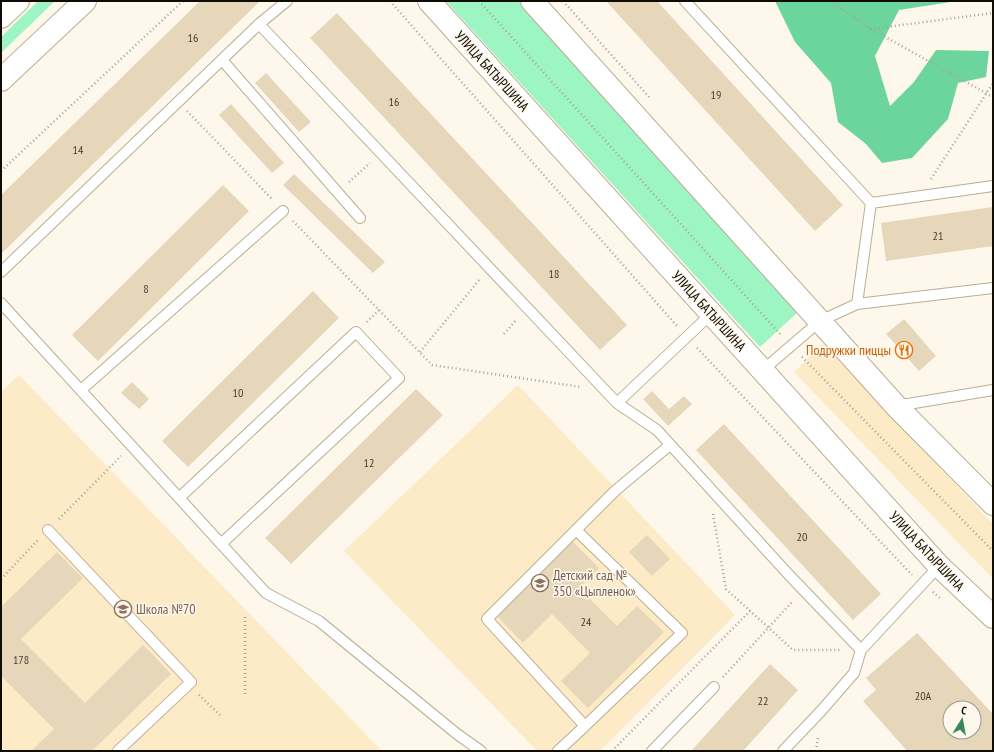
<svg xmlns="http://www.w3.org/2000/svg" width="994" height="752" font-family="'PT Sans Narrow',sans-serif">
  <rect width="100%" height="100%" fill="#fef8ec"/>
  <path fill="#fdeac6" d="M823 344 993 524V579L794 372Z
    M19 375 382 751H1V392Z
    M518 385 735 615 600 751H537L344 551Z"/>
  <path fill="#9df5c3" d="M38 1H55L1 53V37Z
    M446 1H519L800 310 760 347Z"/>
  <path fill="#6cd59e" d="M775 1H957L899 10 875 56 890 106 914 82 936 50 989 51 986 77 958 83 948 119 912 158 882 163 866 144 838 122 831 83 795 42Z"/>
  <path fill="#e6d7ba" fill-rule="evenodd" d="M200 1H260L1 254V195Z
    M606 1H657L843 205 815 231Z
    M337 13 627 325 600 350 310 38Z
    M266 73 311 122 299 132 255 83Z
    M231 104 284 163 272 173 219 115Z
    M294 174 385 262 373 273 283 185Z
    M223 185 249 211 98 361 72 335Z
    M993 207V246L886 261 881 223Z
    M313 291 339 318 188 467 162 441Z
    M904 319 936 356 919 371 886 334Z
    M132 382 149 399 139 409 121 393Z
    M416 389 443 415 291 564 265 538Z
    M652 391 669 409 684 396 692 404 668 426 643 399Z
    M724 424 881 594 853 620 696 450Z
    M647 535 670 559 652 576 629 552Z
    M572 541 599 568 579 588 617 626 637 606 664 632 588 708 561 681 590 653 552 614 523 643 497 616Z
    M57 552 83 578 21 639 85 703 143 645 171 674 92 751H31L54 729 1 676V607Z
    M917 633 993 714V751H907L863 701 876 690 866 678ZM950 708H974V732H950Z
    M770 664 798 690 743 751H691Z"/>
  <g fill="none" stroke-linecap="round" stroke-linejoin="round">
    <defs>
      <path id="lane" d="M685 1 871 203 857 304 820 321 763 370
        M259 24 617 403 712 313
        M222 60 360 218
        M871 203 993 186
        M1 272 259 24 287 1
        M1 303 266 593 319 621 457 734 481 751
        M857 304 993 288
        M81 390 283 211
        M617 403 657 430 789 575 861 650
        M896 406 993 390
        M179 498 356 332 399 378 221 544
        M48 530 191 682 118 751
        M576 530 682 633 585 726
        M558 751 585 726 487 619 616 490 670 445
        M652 751 714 687
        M783 751 821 711 854 673 861 650 939 566"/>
      <path id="secondary" d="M429 1 939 566 993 617
        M532 1 896 406 993 504
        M1 17 18 1
        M1 80 85 1"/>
    </defs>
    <use href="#lane" stroke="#bbad91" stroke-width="12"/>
    <use href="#secondary" stroke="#bbad91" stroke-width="24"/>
    <path stroke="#a8a298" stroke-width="2.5" stroke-dasharray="1 3" stroke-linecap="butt" d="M390 1 677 326
      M479 1 782 336
      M563 1 650 98
      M831 1 871 29 993 97
      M871 29 993 13
      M187 111 273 200
      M1 171 183 1
      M931 179 993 83
      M349 182 370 163
      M293 221 432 365 581 387
      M367 322 379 310
      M504 334 517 319
      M697 348 912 575
      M420 352 480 279
      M802 357 993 551
      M713 514 726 589 793 650H841
      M59 519 121 456
      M1 579 38 540
      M933 592 941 599
      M245 617V696
      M723 677 793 601
      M199 695 220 715
      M612 751 750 611
      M816 751 818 738"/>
    <use href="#lane" stroke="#fff" stroke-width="10"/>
    <use href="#secondary" stroke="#fff" stroke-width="22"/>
  </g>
  <defs>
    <symbol id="restaurant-ring" viewBox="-11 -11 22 22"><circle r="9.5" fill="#fef8ec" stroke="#e8710a" stroke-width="1.5"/><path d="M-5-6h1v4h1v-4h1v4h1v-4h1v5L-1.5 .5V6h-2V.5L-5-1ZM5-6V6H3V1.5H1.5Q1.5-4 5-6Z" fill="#e8710a"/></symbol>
    <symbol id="school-ring" viewBox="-11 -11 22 22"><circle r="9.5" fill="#fef8ec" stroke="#8d6e63" stroke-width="1.5"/><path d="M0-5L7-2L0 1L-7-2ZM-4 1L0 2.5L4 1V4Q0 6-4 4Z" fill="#8d6e63"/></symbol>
  </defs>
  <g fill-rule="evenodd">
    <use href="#restaurant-ring" x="894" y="340" width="20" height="20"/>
    <use href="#school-ring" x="530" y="573" width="20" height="20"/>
    <use href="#school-ring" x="113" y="599" width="20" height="20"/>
  </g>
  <g text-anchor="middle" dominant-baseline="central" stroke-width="3" stroke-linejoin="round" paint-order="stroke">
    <g font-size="12" fill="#463e31">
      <text x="193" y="37">16</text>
      <text x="716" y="94">19</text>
      <text x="394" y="101">16</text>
      <text x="78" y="149">14</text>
      <text x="938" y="235">21</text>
      <text x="554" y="273">18</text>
      <text x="146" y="288">8</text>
      <text x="238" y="392">10</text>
      <text x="369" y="462">12</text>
      <text x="802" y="536">20</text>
      <text x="586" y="621">24</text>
      <text x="21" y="659">178</text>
      <text x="923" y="695">20А</text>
      <text x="763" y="700">22</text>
    </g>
    <g font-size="14" fill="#100b03" stroke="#fef8ec">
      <text transform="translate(492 71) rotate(48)">УЛИЦА БАТЫРШИНА</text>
      <text transform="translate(709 311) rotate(48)">УЛИЦА БАТЫРШИНА</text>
      <text transform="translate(927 551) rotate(47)">УЛИЦА БАТЫРШИНА</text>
    </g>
    <g font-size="14" fill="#c56008" stroke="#fef8ec" text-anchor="end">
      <text x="891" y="350">Подружки пиццы</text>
    </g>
    <g font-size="14" fill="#785e54" stroke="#fef8ec" text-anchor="start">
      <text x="553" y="575">Детский сад №<tspan x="553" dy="16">350 «Цыпленок»</tspan></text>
      <text x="136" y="609">Школа №70</text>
    </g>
  </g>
  <rect width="994" height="752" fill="none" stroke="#100b03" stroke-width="4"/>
  <g transform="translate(962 720) rotate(11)"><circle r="19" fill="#fef8ec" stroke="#9f998f"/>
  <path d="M0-3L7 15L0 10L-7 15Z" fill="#37895b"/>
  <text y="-6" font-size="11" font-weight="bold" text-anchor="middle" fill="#100b03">С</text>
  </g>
</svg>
